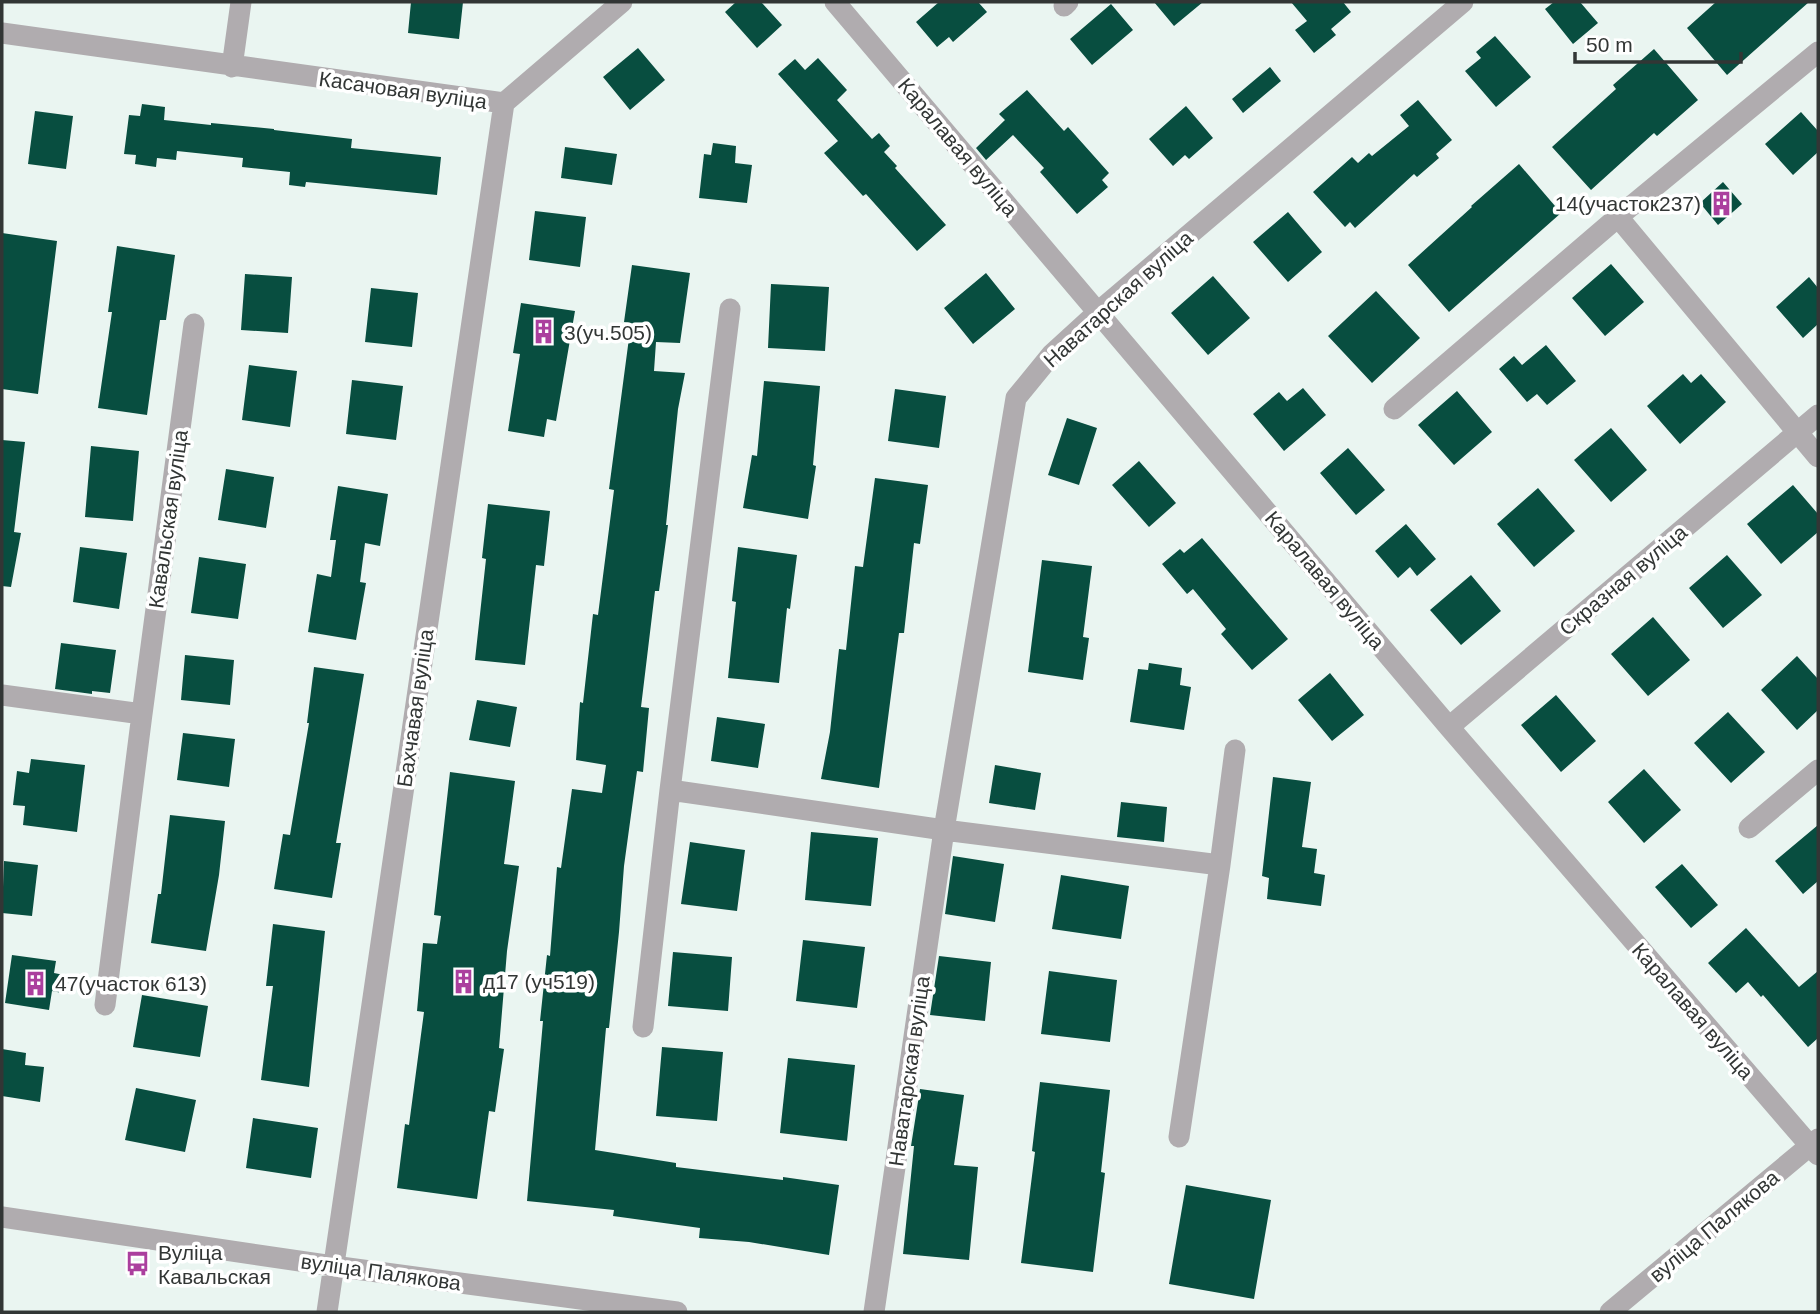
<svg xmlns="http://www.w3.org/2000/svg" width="1820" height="1314" font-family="Arial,sans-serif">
  <rect width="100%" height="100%" fill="#eaf5f1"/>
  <path fill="#084e40" d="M411 2H463L459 39 408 33Z
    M736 2H761L782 25 757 48 725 12Z
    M939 2H978L987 12 953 42 949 37 937 47 916 22Z
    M1154 2H1203L1174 26Z
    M1291 2H1343L1351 12 1331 29 1336 35 1314 53 1295 30 1307 21Z
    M1554 2H1580L1598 23 1573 44 1545 9Z
    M1716 2H1809L1727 75 1687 28Z
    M1111 4 1133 30 1092 65 1070 39Z
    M1495 36 1531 77 1496 107 1465 71 1481 58 1476 52Z
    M638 48 665 80 630 110 603 77Z
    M1654 49 1698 100 1657 136 1654 133 1591 190 1552 147 1616 89 1613 85Z
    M818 58 847 90 837 100 872 139 879 133 890 146 884 152 897 166 895 168 946 225 917 251 866 194 863 196 824 153 838 141 778 74 795 59 805 70Z
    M1270 67 1281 81 1243 113 1232 99Z
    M1027 90 1064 131 1068 127 1109 173 1102 180 1108 187 1077 214 1040 172 1044 168 1013 135 986 160 976 148 1005 120 999 114Z
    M1418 100 1452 140 1436 154 1439 158 1417 177 1414 174 1355 228 1350 222 1345 227 1313 192 1352 157 1358 163 1369 153 1372 156 1409 126 1400 115Z
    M142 104 165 107 164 120 211 125V123L274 129V130L352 139 351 148 441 157 437 195 306 182 305 187 289 185 290 172 242 167 243 158 177 151 176 160 157 158 156 167 135 164 136 155 124 154 129 115 140 116Z
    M1186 106 1213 138 1189 159 1185 155 1173 166 1149 139Z
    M35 111 73 116 66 169 28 164Z
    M1801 112 1818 131V152L1793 175 1765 144Z
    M713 143 736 146 735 163 752 165 747 203 699 198 704 154 711 155Z
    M565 147 617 154 612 185 561 178Z
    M1519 164 1561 213 1449 312 1408 265 1472 207 1471 206Z
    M1723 182 1742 204 1718 225 1700 203Z
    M535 211 586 217 580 267 529 260Z
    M1288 212 1322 252 1288 282 1253 242Z
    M2 233 57 241 38 394 2 389Z
    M117 246 175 255 166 320H160L147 415 98 408 112 312H108Z
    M1611 264 1644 302 1605 336 1572 298Z
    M632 265 690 273 680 343 656 342 654 371 685 373 678 409 666 525H668L659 591H655L641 707 649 708 643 772 637 771 624 866 619 932 609 1028H606L595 1150 676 1163V1167L783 1180V1177L839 1185 829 1255 749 1242 699 1238 700 1228 613 1216 614 1210 527 1201 543 1021H540L547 955 550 956 557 867 561 868 572 789 602 793 606 765 576 760 580 702 583 703 593 614 598 615 614 490 609 489 631 323 624 322Z
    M986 273 1015 309 973 344 944 308Z
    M245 274 292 277 288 333 241 330Z
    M1213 276 1250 318 1208 355 1171 313Z
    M1809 277 1818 288V324L1803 338 1776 307Z
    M771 284 829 287 825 351 768 348Z
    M371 288 418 293 412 347 365 342Z
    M1376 291 1420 338 1372 383 1328 336Z
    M521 303 575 311 556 421 547 419 544 437 508 431 520 354 513 353Z
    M1546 345 1576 381 1547 405 1537 394 1527 402 1499 369 1514 356 1522 365Z
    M249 365 297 371 290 427 242 420Z
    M1683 374 1691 383 1701 374 1726 402 1680 444 1647 406Z
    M352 380 403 386 396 440 346 434Z
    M764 381 820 386 813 465 816 466 808 519 743 508 752 455 757 456Z
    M1303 388 1326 415 1284 451 1253 414 1279 392 1287 401Z
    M895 389 946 396 939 448 888 441Z
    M1457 391 1492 432 1454 465 1418 425Z
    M1067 418 1097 428 1079 485 1048 475Z
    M1611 428 1647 470 1611 502 1574 460Z
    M2 440 25 442 14 532 21 533 11 587 2 586Z
    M91 446 139 451 133 521 85 517Z
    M1348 448 1385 490 1356 515 1320 473Z
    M1139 461 1176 503 1149 527 1112 485Z
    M226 469 274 477 266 528 218 520Z
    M875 478 928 485 920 544 914 543 904 633H899L879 788 821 779 830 732 839 649 846 650 855 566 863 567Z
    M1793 485 1818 514V532L1781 564 1747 524Z
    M338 486 388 494 380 546 365 543 360 582 366 583 356 640 308 632 317 574 331 577 336 540H330Z
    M1538 488 1575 531 1534 567 1497 524Z
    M488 504 550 511 544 566 536 565 525 665 475 660 486 559 482 558Z
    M1406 524 1436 559 1417 576 1410 567 1398 578 1375 551Z
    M1202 538 1288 639 1252 670 1221 634 1226 629 1193 589 1187 594 1162 564 1180 549 1184 553Z
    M80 547 127 553 119 609 73 602Z
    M738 547 797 555 790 609 787 608 779 683 728 678 736 602 732 601Z
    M1727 555 1762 595 1723 628 1689 588Z
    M199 557 246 564 238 619 191 613Z
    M1042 560 1092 566 1083 637 1089 638 1083 680 1028 672Z
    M1471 575 1501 611 1461 645 1430 610Z
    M1653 617 1690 660 1648 696 1611 654Z
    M61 643 116 650 110 693 92 691V694L55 689Z
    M185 655 234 660 230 705 181 700Z
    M1797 656 1818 679V710L1797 730 1761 690Z
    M1149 663 1182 668 1180 685 1191 687 1184 730 1130 722 1138 669 1148 670Z
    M314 667 364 674 336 843H341L332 898 274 889 283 834 290 835 309 723H307Z
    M1330 673 1364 715 1332 741 1298 700Z
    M1556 695 1596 741 1561 772 1521 725Z
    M477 700 517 707 510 747 469 740Z
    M1728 712 1765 752 1731 783 1694 743Z
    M717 717 765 724 758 768 711 761Z
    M183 733 235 739 229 787 177 780Z
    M31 759 85 765 77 832 23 825 25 806 13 805 17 771 29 773Z
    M995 765 1041 773 1035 810 989 803Z
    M1644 769 1681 810 1644 843 1608 802Z
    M450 772 515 781 504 864 519 866 507 951 499 1048 504 1049 495 1112 489 1111 477 1199 397 1188 405 1124 409 1125 424 1012 417 1011 423 943 437 944 441 916 434 915Z
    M1273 777 1311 782 1302 847 1317 849 1314 873 1325 875 1321 906 1267 899 1269 878 1262 876Z
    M1121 802 1167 807 1164 842 1117 837Z
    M170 815 225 821 219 875 206 951 151 943 158 894H161Z
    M1818 825V881L1803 894 1775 861Z
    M811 832 878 838 871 906 805 900Z
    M690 842 745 850 737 911 681 904Z
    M953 856 1004 864 995 922 945 914Z
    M4 861 38 865 32 916 2 913Z
    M1682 864 1718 905 1691 928 1655 887Z
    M1061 875 1129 886 1121 939 1052 929Z
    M273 924 325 931 309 1087 261 1080 273 986H266Z
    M1746 928 1799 987 1818 971V1038L1808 1047 1763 995 1761 997 1748 982 1736 993 1708 963Z
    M803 940 865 947 857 1008 796 1001Z
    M673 952 732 957 728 1011 668 1006Z
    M12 955 56 961 54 973 64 975 62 993 52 991 49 1010 5 1003Z
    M939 956 991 962 985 1021 930 1015Z
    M1049 971 1117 980 1110 1042 1041 1034Z
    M142 995 208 1006 200 1057 133 1047Z
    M662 1047 723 1052 717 1121 656 1116Z
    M2 1049 26 1053 25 1065 44 1067 40 1102 2 1096Z
    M788 1058 855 1065 847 1141 780 1133Z
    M1040 1082 1110 1090 1101 1172 1105 1173 1093 1272 1021 1263 1035 1152 1032 1151Z
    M136 1088 196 1100 185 1152 125 1140Z
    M920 1089 964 1095 954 1165 978 1167 969 1260 903 1254 914 1146H911Z
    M253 1118 318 1128 311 1178 246 1168Z
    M1186 1185 1271 1200 1254 1299 1169 1284Z"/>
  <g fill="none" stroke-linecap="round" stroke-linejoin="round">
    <path stroke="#b0acaf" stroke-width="21" d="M835 2 1449 727 1818 1155
      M1064 6 1068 2
      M2 33 504 103 622 2
      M232 67 241 2
      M1618 217 1818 52
      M1394 409 1618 217 1818 457
      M2 695 142 714 105 1005
      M142 714 194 324
      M1449 727 1818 415
      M670 790 730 309
      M1749 828 1818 770
      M1220 865 1235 750
      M643 1027 670 790 944 830 1220 865 1179 1137
      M2 1217 333 1266 677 1312
      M327 1312 504 103
      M874 1312 944 830 1016 398 1052 354 1098 312 1463 2
      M1610 1312 1818 1139"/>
  </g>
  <defs>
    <symbol id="building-bare" viewBox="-9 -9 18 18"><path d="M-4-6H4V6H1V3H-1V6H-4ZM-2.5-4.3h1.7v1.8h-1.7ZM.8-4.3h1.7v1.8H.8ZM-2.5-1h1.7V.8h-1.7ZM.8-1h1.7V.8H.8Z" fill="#ab3f9e" stroke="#fff" stroke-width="2.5" paint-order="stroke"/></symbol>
    <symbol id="bus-bare" viewBox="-9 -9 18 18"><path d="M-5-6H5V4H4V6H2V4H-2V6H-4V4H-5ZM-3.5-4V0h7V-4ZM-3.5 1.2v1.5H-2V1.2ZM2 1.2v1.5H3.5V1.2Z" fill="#ab3f9e" stroke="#fff" stroke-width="2.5" paint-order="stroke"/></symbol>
  </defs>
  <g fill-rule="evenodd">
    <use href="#building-bare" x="1704" y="186" width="35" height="35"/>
    <use href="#building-bare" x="526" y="314" width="35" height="35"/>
    <use href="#building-bare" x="446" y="964" width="35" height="35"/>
    <use href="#building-bare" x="18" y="966" width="35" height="35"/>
    <use href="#bus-bare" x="120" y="1246" width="35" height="35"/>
  </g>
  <g text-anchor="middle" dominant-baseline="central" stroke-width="7" stroke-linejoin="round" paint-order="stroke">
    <g font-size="21" fill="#323635" stroke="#fff">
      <text transform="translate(403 90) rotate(8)">Касачовая вуліца</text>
      <text transform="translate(958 147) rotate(50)">Каралавая вуліца</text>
      <text transform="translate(1118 299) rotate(-42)">Наватарская вуліца</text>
      <text transform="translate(168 519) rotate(-82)">Кавальская вуліца</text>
      <text transform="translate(1325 580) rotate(50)">Каралавая вуліца</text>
      <text transform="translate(1623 580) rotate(-40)">Скразная вуліца</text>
      <text transform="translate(415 708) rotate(-82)">Бахчавая вуліца</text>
      <text transform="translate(1693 1011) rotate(49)">Каралавая вуліца</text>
      <text transform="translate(909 1071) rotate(-82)">Наватарская вуліца</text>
      <text transform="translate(1714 1226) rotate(-40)">вуліца Палякова</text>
      <text transform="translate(381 1272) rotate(8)">вуліца Палякова</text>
    </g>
    <g font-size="21" fill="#323635" stroke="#fff" text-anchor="start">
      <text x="1701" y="203" text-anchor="end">14(участок237)</text>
      <text x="564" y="332">3(уч.505)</text>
      <text x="483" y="981">д17 (уч519)</text>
      <text x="55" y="983">47(участок 613)</text>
      <text x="158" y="1252">Вуліца<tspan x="158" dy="24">Кавальская</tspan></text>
    </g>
  </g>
  <rect width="1820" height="1314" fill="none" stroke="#323635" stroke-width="7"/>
  <path d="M1575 52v10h166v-10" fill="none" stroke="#323635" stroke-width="3.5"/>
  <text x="1586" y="52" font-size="21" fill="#323635" stroke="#ffffff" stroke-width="5" paint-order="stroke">50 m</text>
</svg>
